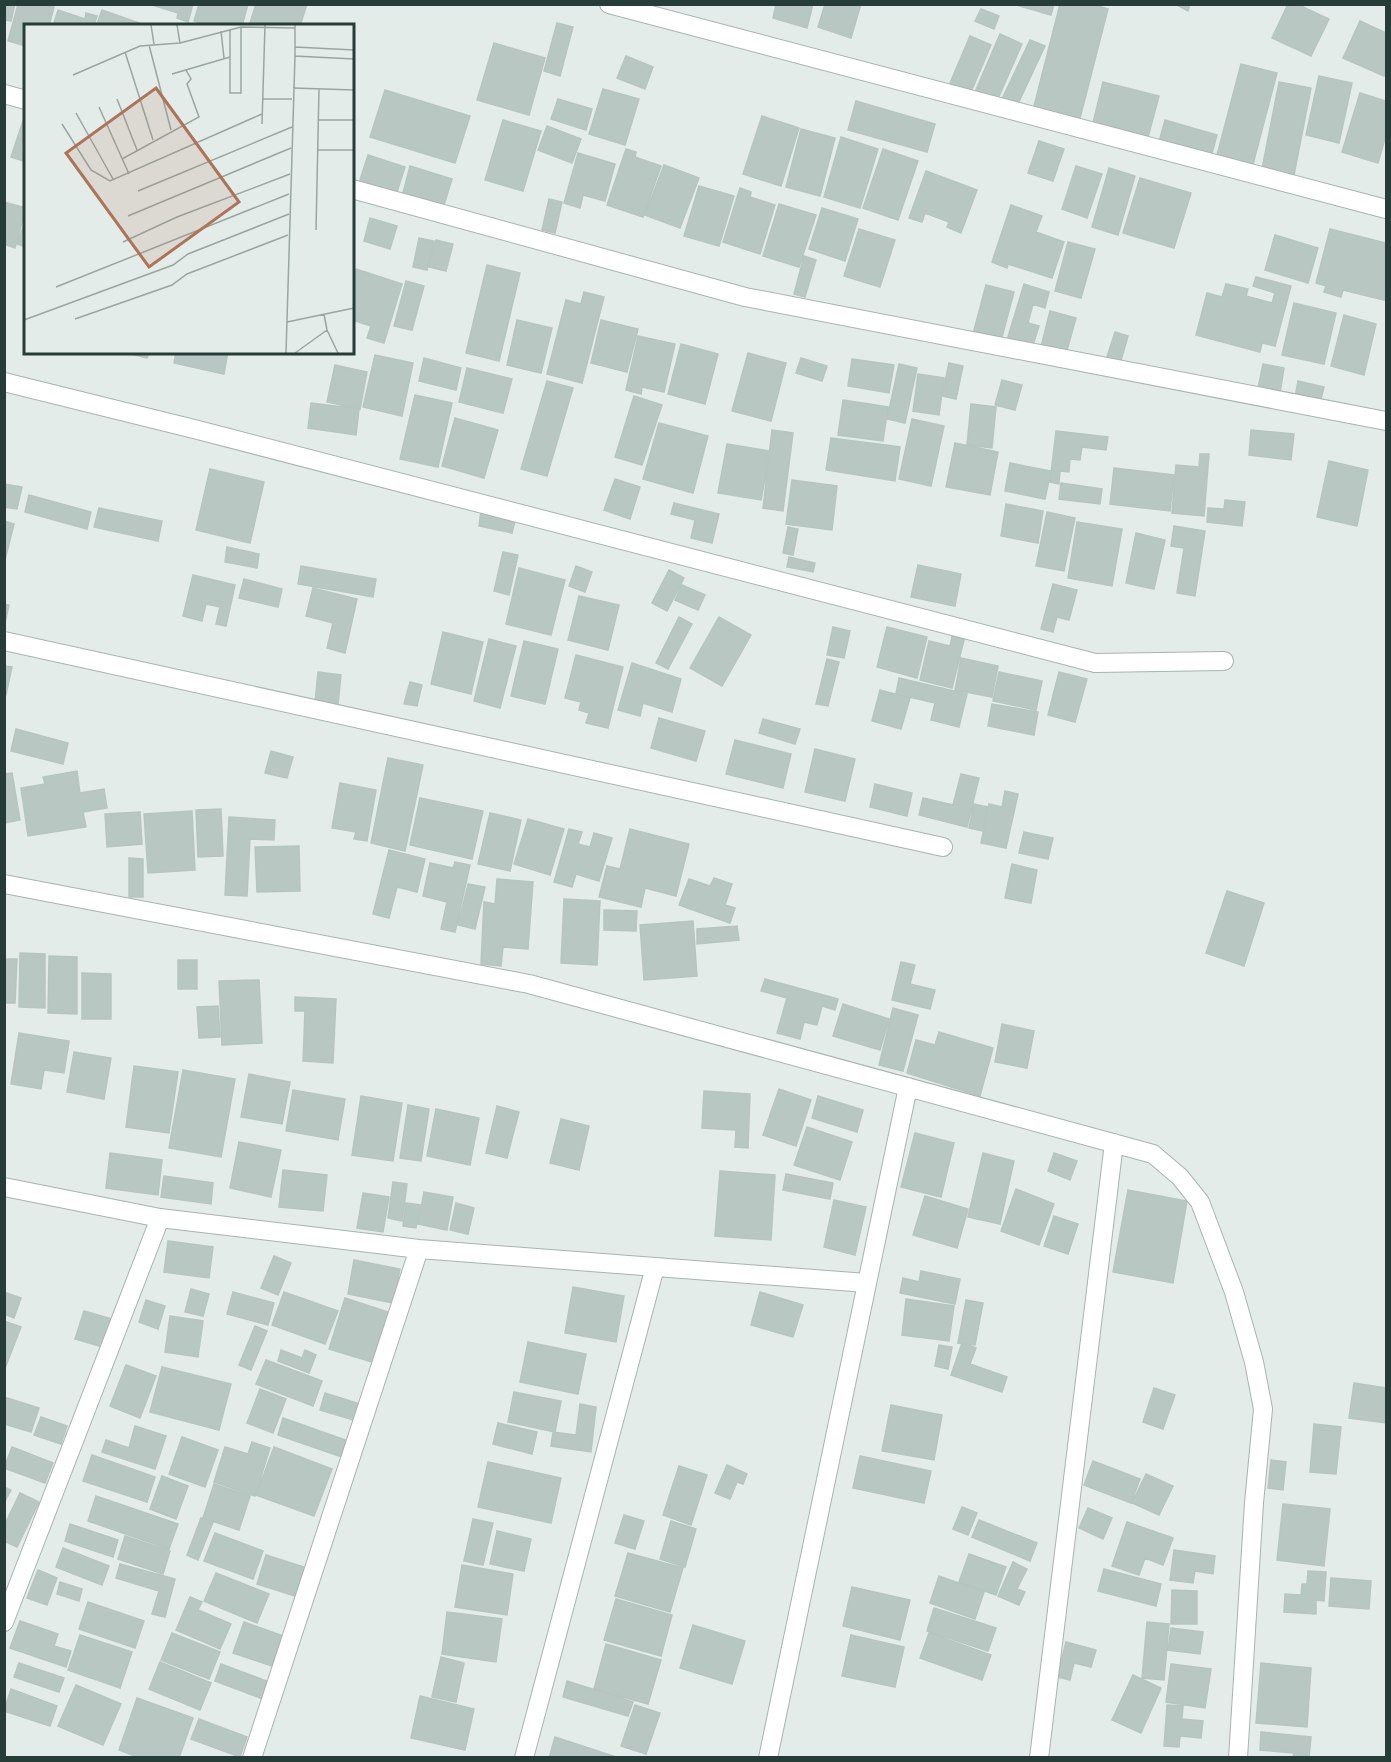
<svg xmlns="http://www.w3.org/2000/svg" width="1391" height="1762" font-family="'Noto Sans',sans-serif">
  <rect width="100%" height="100%" fill="#e4ece9"/>
  <path fill="#b9c7c2" stroke="#b7c5c0" stroke-width="1.5" d="M4 4H15L11 21 4 20Z
    M18 4H44L54 7 49 26H26V46L8 41Z
    M149 4H193L188 22 177 18 178 13Z
    M199 4H248L242 26H211L194 21Z
    M256 4H307L300 26H249Z
    M776 4H813L807 28 773 18Z
    M825 4H861L851 38 818 27Z
    M1013 4H1054L1051 15Z
    M1060 4H1092L1108 9 1079 122 1033 110Z
    M1175 4H1190L1188 11Z
    M1288 4H1297L1329 19 1311 56 1272 38Z
    M981 9 999 16 994 29 975 21Z
    M58 10 85 19 86 13 97 16 94 26H53Z
    M102 10 139 23 138 26H96Z
    M1360 21 1386 33V70L1384 76 1343 58Z
    M557 23 573 27 560 76 544 71Z
    M1000 34 1022 44 997 101 975 92Z
    M970 36 991 45 971 92 950 83Z
    M1030 40 1045 46 1017 106 1002 99Z
    M494 43 545 58 529 115 477 100Z
    M626 56 653 67 645 89 617 78Z
    M1241 64 1277 73 1252 168 1216 159Z
    M1319 76 1352 83 1339 143 1306 135Z
    M1103 82 1159 96 1147 141 1092 127Z
    M1279 82 1311 88 1294 175 1262 169Z
    M603 89 639 99 625 145 589 134Z
    M385 90 470 116 455 163 370 137Z
    M1360 93 1386 101V135L1378 163 1342 152Z
    M558 99 592 109 586 130 551 119Z
    M856 101 935 124 927 152 848 130Z
    M762 116 799 128 781 186 743 174Z
    M503 120 541 131 523 191 485 180Z
    M1165 120 1217 135 1211 157 1159 142Z
    M23 121 26 122V162L11 157Z
    M547 126 581 139 572 163 538 150Z
    M801 129 835 138 820 196 786 187Z
    M841 137 878 149 860 208 824 197Z
    M1039 141 1064 149 1053 181 1028 173Z
    M626 149 636 152 635 157 661 166 643 217 607 205Z
    M883 149 918 161 898 220 863 208Z
    M578 153 615 164 605 201 583 195 580 208 564 203Z
    M368 155 405 167 397 192 360 180Z
    M664 165 699 178 680 228 645 215Z
    M410 166 452 179 444 205 403 193Z
    M1076 166 1102 174 1087 218 1062 209Z
    M1109 168 1135 176 1118 235 1092 227Z
    M926 171 977 190 961 233 947 227 949 222 925 213 922 222 909 218Z
    M1140 178 1191 193 1174 248 1123 233Z
    M699 186 734 196 719 246 684 236Z
    M740 188 751 192 750 197 775 205 760 254 723 242Z
    M549 199 562 202 555 233 542 230Z
    M4 202 26 208 15 248 4 244Z
    M779 204 816 215 799 267 763 256Z
    M1011 205 1042 216 1036 232 1064 242 1052 278 1008 264 1007 268 992 262Z
    M822 208 858 219 845 261 809 249Z
    M370 218 397 226 390 249 364 241Z
    M26 219V247L17 244Z
    M859 229 895 240 880 287 844 276Z
    M1330 229 1386 243V291L1384 300 1343 290 1341 297 1324 292 1326 286 1316 283Z
    M1275 235 1318 248 1308 283 1265 270Z
    M419 238 434 241 427 270 413 267Z
    M436 240 453 244 446 271 429 267Z
    M1068 242 1095 249 1081 298 1055 291Z
    M804 256 816 260 805 297 794 294Z
    M487 265 520 273 499 361 466 353Z
    M356 269 402 284 384 343 367 338 371 326 352 320V279Z
    M1256 277 1291 286 1275 346 1262 343 1260 352 1196 335 1207 293 1222 297 1226 284 1248 289 1246 296 1272 303 1275 293 1253 286Z
    M406 281 424 286 412 330 394 326Z
    M1024 284 1049 292 1045 308 1033 304 1028 323 1039 326 1032 348 1007 340Z
    M986 285 1014 292 1001 341 973 334Z
    M584 292 604 297 582 383 547 374 566 300 581 304Z
    M1294 303 1336 313 1324 364 1282 355Z
    M1050 311 1076 318 1066 354 1041 347Z
    M1344 315 1376 324 1364 375 1331 366Z
    M517 320 552 328 541 373 507 365Z
    M601 320 638 329 627 372 591 363Z
    M1115 332 1128 336 1120 364 1106 360Z
    M638 336 675 344 664 392 642 387 641 394 626 390Z
    M681 344 718 354 705 404 668 394Z
    M124 352H149L147 358Z
    M176 352H228L224 374 174 363Z
    M748 353 786 363 771 421 732 411Z
    M375 355 413 363 402 416 363 407Z
    M424 358 461 368 456 390 419 381Z
    M801 358 827 366 822 381 796 373Z
    M852 359 894 365 889 393 848 386Z
    M949 363 963 366 956 399 942 396Z
    M899 364 917 368 905 423 887 419Z
    M1263 364 1284 368 1280 393 1258 388Z
    M335 365 367 372 360 409 327 402Z
    M467 368 512 379 503 413 459 402Z
    M918 374 944 378 939 415 913 411Z
    M1002 380 1022 385 1015 410 995 405Z
    M547 381 573 388 547 476 521 469Z
    M1298 381 1324 387 1320 403 1295 397Z
    M415 395 452 403 438 467 400 459Z
    M634 396 662 405 642 465 615 457Z
    M843 400 888 407 883 441 838 435Z
    M311 403 359 409 356 435 308 428Z
    M971 404 996 407 992 448 967 445Z
    M455 418 498 430 484 478 442 466Z
    M912 419 944 426 931 486 899 479Z
    M659 423 708 436 693 493 643 479Z
    M772 430 793 433 783 511 763 508Z
    M1251 430 1294 434 1291 460 1249 455Z
    M1056 431 1108 437 1106 450 1082 447 1080 460 1070 459 1069 472 1060 471 1059 484 1050 482Z
    M831 438 900 447 895 481 826 470Z
    M955 443 998 452 990 495 946 487Z
    M727 444 770 451 761 500 718 493Z
    M1200 454H1209L1204 516 1172 513 1176 465 1199 467Z
    M1329 461 1368 470 1357 526 1317 517Z
    M1010 463 1051 471 1045 499 1005 491Z
    M1114 468 1174 475 1170 511 1110 504Z
    M210 469 264 482 250 543 196 530Z
    M615 479 640 487 630 519 604 510Z
    M792 480 837 486 832 530 786 524Z
    M1061 483 1102 489 1100 504 1059 499Z
    M4 484 22 487 17 509 4 507Z
    M29 495 91 512 87 529 25 512Z
    M1225 500 1245 502 1242 526 1207 522 1208 508 1224 509Z
    M674 503 719 514 712 543 691 538 695 520 671 514Z
    M1006 504 1043 511 1038 543 1001 536Z
    M99 508 162 521 158 541 94 527Z
    M481 511 516 517 512 533 479 526Z
    M1047 512 1075 518 1064 571 1036 566Z
    M4 521 14 524 4 564Z
    M1077 522 1122 529 1112 586 1068 578Z
    M1174 526 1205 531 1195 596 1177 593 1184 548 1171 546Z
    M788 527 798 529 793 555 783 553Z
    M1136 533 1165 540 1154 589 1126 583Z
    M227 547 259 554 257 568 225 562Z
    M503 552 518 555 509 595 494 591Z
    M789 557 815 563 813 572 787 567Z
    M918 565 961 574 955 606 911 597Z
    M301 566 376 579 373 597 298 584Z
    M576 566 592 572 585 592 569 586Z
    M519 568 565 580 551 635 506 624Z
    M669 570 684 578 667 611 652 603Z
    M193 575 235 585 226 626 216 624 220 607 206 604 202 621 183 616Z
    M244 579 282 589 278 607 239 598Z
    M1053 584 1077 590 1069 620 1057 617 1053 632 1041 629Z
    M682 585 705 595 698 610 675 600Z
    M313 588 357 599 345 653 327 648 333 623 306 616Z
    M579 596 619 605 608 650 568 640Z
    M4 604 9 605 6 619H4Z
    M679 617 692 624 668 669 656 663Z
    M719 617 751 635 722 686 690 668Z
    M833 627 850 631 844 658 827 655Z
    M887 627 927 637 917 678 877 667Z
    M443 632 483 642 471 694 431 684Z
    M953 632 965 636 952 688 920 680 929 641 950 646Z
    M489 639 516 646 500 708 474 701Z
    M524 641 558 649 545 704 511 696Z
    M576 655 623 667 608 728 586 723 589 713 579 710 581 702 565 698Z
    M961 658 998 666 992 697 955 690Z
    M827 659 839 662 828 706 816 704Z
    M632 663 681 679 672 712 643 703 640 716 618 710Z
    M4 666 12 667 6 695H4Z
    M318 672 341 675 338 704 315 702Z
    M999 672 1042 681 1036 710 993 701Z
    M1059 672 1087 679 1075 722 1048 715Z
    M899 678 967 694 959 727 931 720 935 703 896 694Z
    M410 682 422 685 417 706 404 704Z
    M880 690 910 698 901 729 872 721Z
    M992 704 1038 712 1034 735 988 726Z
    M659 718 705 731 696 761 651 748Z
    M763 719 800 729 795 744 759 733Z
    M16 729 68 743 63 764 11 751Z
    M735 740 791 754 783 788 726 774Z
    M815 749 855 759 845 801 805 792Z
    M271 751 293 757 287 778 265 773Z
    M388 758 423 765 405 851 371 843Z
    M77 771 80 793 104 789 107 808 83 812 86 827 28 836 21 788 45 784 43 777Z
    M12 773 20 820 4 823V774Z
    M961 774 979 778 967 827 919 815 923 798 953 805Z
    M340 783 376 790 367 841 354 839 356 832 332 828Z
    M875 784 912 793 907 816 870 807Z
    M1005 791 1018 794 1006 848 981 843 989 804 1002 807Z
    M420 798 483 811 472 859 410 845Z
    M974 804 988 807 983 831 969 828Z
    M221 809 223 856 198 857 196 810Z
    M192 811 195 870 148 873 144 814Z
    M140 812 142 844 107 847 105 814Z
    M490 813 521 820 510 871 478 864Z
    M229 817 275 820 274 840 250 839 247 896 225 895Z
    M528 819 564 829 550 875 514 864Z
    M569 829 582 832 578 844 590 847 594 833 612 838 599 881 576 874 572 887 554 882Z
    M630 829 689 844 676 896 645 888 641 907 599 897 607 866 620 869Z
    M1024 832 1053 838 1048 859 1019 853Z
    M299 846 300 891 257 892 255 847Z
    M389 850 425 859 417 892 397 887 389 918 373 914Z
    M129 858 143 859V897H129Z
    M455 862 470 865 455 932 441 929 447 902 423 896 430 863 453 868Z
    M1012 864 1037 870 1031 903 1005 898Z
    M714 878 732 884 725 905 735 908 730 923 679 905 689 879 710 886Z
    M497 879 533 882 528 949 503 947 501 966 481 964 484 902 495 904Z
    M468 884 485 887 475 929 458 925Z
    M1227 891 1264 903 1244 966 1206 953Z
    M564 899 600 901 597 965 561 963Z
    M604 910 637 911 636 931 604 930Z
    M693 921 697 976 644 980 640 925Z
    M737 926 739 940 697 944V929Z
    M20 953 45 954V1008L19 1007Z
    M49 956 77 957V1014L48 1013Z
    M4 959H17L15 1003H4Z
    M178 960H197V989H178Z
    M901 962 915 965 910 984 935 990 930 1009 892 1000Z
    M82 973 111 974V1019H82Z
    M765 979 838 999 835 1010 822 1006 817 1025 804 1022 800 1039 777 1033 787 998 761 991Z
    M259 980 262 1043 222 1045 219 981Z
    M295 997 336 999 333 1063 303 1061 305 1011H295Z
    M843 1004 889 1019 880 1050 833 1036Z
    M218 1006 220 1037 199 1038 197 1007Z
    M893 1008 918 1015 903 1071 879 1065Z
    M1002 1024 1034 1031 1027 1068 995 1062Z
    M939 1032 993 1048 980 1096 907 1073 916 1040 935 1045Z
    M19 1033 69 1041 64 1073 44 1070 41 1089 11 1084Z
    M74 1052 111 1058 104 1099 67 1092Z
    M134 1066 178 1072 169 1133 126 1127Z
    M183 1070 235 1079 221 1157 169 1148Z
    M249 1074 290 1082 282 1124 241 1117Z
    M779 1089 811 1100 796 1146 763 1135Z
    M293 1090 345 1099 338 1140 286 1131Z
    M704 1091 750 1094 748 1148 735 1147 736 1130 702 1128Z
    M361 1096 402 1103 393 1161 352 1155Z
    M818 1096 863 1110 857 1132 812 1118Z
    M408 1105 429 1109 421 1161 400 1158Z
    M497 1106 519 1112 507 1158 486 1153Z
    M436 1109 479 1118 470 1165 427 1156Z
    M561 1119 589 1126 579 1170 550 1163Z
    M807 1127 852 1142 840 1180 794 1165Z
    M915 1133 954 1143 941 1197 901 1187Z
    M239 1142 281 1150 271 1197 230 1188Z
    M110 1153 162 1160 158 1195 106 1188Z
    M983 1153 1014 1161 1000 1224 968 1217Z
    M1054 1153 1077 1161 1070 1180 1048 1171Z
    M283 1170 327 1175 323 1211 279 1207Z
    M720 1171 775 1175 771 1240 715 1236Z
    M786 1174 833 1183 830 1199 783 1190Z
    M164 1176 213 1183 211 1204 161 1197Z
    M393 1182 407 1184 402 1221 388 1218Z
    M1016 1189 1054 1204 1039 1245 1001 1231Z
    M1128 1190 1187 1201 1173 1283 1113 1272Z
    M424 1192 453 1197 447 1230 418 1224Z
    M363 1193 389 1197 383 1232 357 1228Z
    M925 1196 968 1209 957 1248 913 1235Z
    M834 1200 866 1207 855 1255 824 1247Z
    M406 1203 420 1205 416 1228 403 1226Z
    M456 1203 474 1208 468 1234 450 1230Z
    M1054 1216 1078 1224 1068 1254 1044 1246Z
    M168 1241 213 1247 209 1278 164 1272Z
    M274 1256 291 1263 278 1295 261 1288Z
    M354 1260 400 1269 393 1303 348 1294Z
    M921 1271 960 1279 955 1304 900 1293 903 1278 919 1282Z
    M573 1287 624 1296 616 1342 565 1333Z
    M191 1289 209 1294 203 1316 185 1312Z
    M4 1292 21 1298 14 1318 4 1314Z
    M233 1292 274 1303 268 1325 227 1314Z
    M284 1292 338 1311 325 1344 272 1325Z
    M760 1292 803 1305 793 1337 751 1325Z
    M345 1298 388 1312 372 1362 329 1349Z
    M906 1299 954 1306 949 1341 902 1335Z
    M146 1300 165 1306 158 1329 139 1322Z
    M966 1300 983 1303 975 1345 958 1343Z
    M84 1311 112 1319 103 1347 75 1339Z
    M170 1316 203 1321 198 1357 165 1352Z
    M4 1321 21 1327 4 1371Z
    M255 1326 267 1331 251 1370 239 1365Z
    M528 1342 586 1354 578 1394 520 1382Z
    M962 1343 976 1348 970 1364 1007 1377 1002 1392 951 1375Z
    M939 1345 952 1347 948 1369 935 1366Z
    M281 1350 302 1358 305 1350 316 1355 309 1373 278 1361Z
    M266 1360 322 1381 313 1406 256 1384Z
    M126 1365 156 1376 140 1418 110 1406Z
    M162 1367 231 1384 219 1430 150 1412Z
    M1354 1383 1386 1388V1423L1349 1418Z
    M1154 1388 1175 1395 1163 1429 1143 1422Z
    M260 1389 286 1399 273 1433 247 1423Z
    M514 1392 561 1401 555 1432 508 1422Z
    M325 1393 363 1405 357 1421 320 1410Z
    M4 1397 39 1408 31 1432 4 1424Z
    M580 1404 596 1407 591 1452 551 1446 553 1432 576 1435Z
    M891 1405 942 1415 934 1460 882 1451Z
    M41 1417 67 1426 61 1444 34 1435Z
    M283 1418 351 1442 345 1458 278 1435Z
    M498 1423 537 1432 532 1454 493 1444Z
    M1314 1424 1341 1427 1336 1474 1310 1472Z
    M135 1426 166 1436 155 1469 102 1452 106 1440 129 1448Z
    M182 1437 218 1450 205 1487 169 1474Z
    M252 1442 270 1448 255 1496 214 1482 225 1447 248 1454Z
    M12 1447 53 1463 45 1483 4 1468Z
    M274 1447 332 1469 314 1516 256 1495Z
    M92 1455 155 1477 147 1502 83 1481Z
    M860 1456 931 1471 924 1503 853 1488Z
    M1271 1460 1286 1462 1283 1490 1268 1488Z
    M1093 1461 1140 1479 1131 1503 1084 1485Z
    M488 1462 561 1478 551 1523 478 1507Z
    M727 1465 747 1474 743 1484 737 1482 730 1499 715 1493Z
    M679 1466 707 1475 691 1525 663 1515Z
    M1146 1474 1173 1486 1159 1515 1132 1503Z
    M162 1476 188 1486 176 1519 150 1509Z
    M214 1484 250 1496 239 1530 203 1518Z
    M4 1487 11 1490 4 1503Z
    M20 1493 39 1502 17 1547 4 1541V1526Z
    M96 1496 178 1524 169 1549 88 1521Z
    M1283 1504 1330 1509 1324 1566 1277 1560Z
    M962 1507 977 1513 968 1535 953 1529Z
    M1088 1508 1112 1518 1103 1539 1079 1528Z
    M624 1515 644 1521 635 1549 615 1543Z
    M201 1518 213 1522 198 1560 187 1555Z
    M473 1519 493 1523 483 1565 464 1561Z
    M979 1520 1037 1543 1030 1561 972 1537Z
    M671 1521 696 1529 685 1567 660 1559Z
    M1127 1522 1173 1538 1163 1565 1145 1558 1139 1575 1112 1566Z
    M70 1524 118 1540 113 1557 65 1541Z
    M497 1531 531 1539 524 1571 490 1564Z
    M215 1533 263 1551 253 1579 204 1561Z
    M125 1536 170 1551 163 1574 118 1559Z
    M63 1548 109 1566 102 1585 56 1567Z
    M1174 1550 1215 1556 1213 1574 1195 1571 1193 1583 1170 1580Z
    M628 1553 683 1568 670 1612 615 1596Z
    M969 1554 1006 1567 996 1595 959 1582Z
    M266 1555 307 1568 298 1597 257 1584Z
    M1013 1562 1027 1569 1017 1589 1025 1592 1019 1605 998 1596Z
    M120 1564 175 1579 165 1617 152 1614 159 1591 116 1578Z
    M462 1565 513 1574 507 1615 455 1607Z
    M1104 1569 1161 1584 1156 1606 1098 1591Z
    M38 1570 57 1578 47 1605 27 1598Z
    M1308 1571 1326 1572 1324 1601 1316 1600V1614L1284 1612 1285 1594 1301 1595 1302 1584H1307Z
    M216 1573 269 1594 257 1623 204 1601Z
    M939 1576 984 1592 975 1619 930 1603Z
    M1331 1578 1371 1581 1369 1609 1329 1606Z
    M60 1582 82 1589 79 1601 57 1594Z
    M852 1587 910 1600 900 1640 843 1626Z
    M1172 1590 1197 1591V1624H1171Z
    M190 1597 202 1602 198 1610 231 1624 220 1649 176 1630Z
    M616 1599 672 1615 661 1656 604 1640Z
    M88 1602 144 1621 135 1648 79 1629Z
    M934 1608 996 1628 988 1651 927 1631Z
    M447 1612 502 1619 496 1662 442 1654Z
    M20 1621 58 1634 54 1646 71 1651 66 1667 10 1648Z
    M244 1622 283 1636 272 1666 233 1653Z
    M1147 1622 1169 1624 1164 1680 1142 1678Z
    M693 1625 745 1641 732 1684 680 1668Z
    M1171 1628 1203 1632 1200 1654 1168 1650Z
    M172 1633 220 1652 209 1679 161 1660Z
    M929 1633 991 1655 982 1680 920 1658Z
    M80 1635 132 1652 120 1688 68 1670Z
    M851 1635 904 1647 895 1687 842 1676Z
    M1066 1642 1096 1650 1091 1667 1074 1663 1070 1680 1057 1677Z
    M606 1644 661 1660 648 1704 594 1689Z
    M441 1657 464 1663 456 1702 432 1697Z
    M160 1662 211 1683 200 1710 149 1689Z
    M19 1663 64 1678 59 1692 14 1677Z
    M1261 1663 1311 1668 1307 1727 1256 1723Z
    M221 1664 269 1682 263 1699 215 1681Z
    M1171 1664 1211 1669 1205 1708 1166 1702Z
    M1133 1675 1161 1688 1141 1733 1112 1720Z
    M567 1681 633 1702 628 1716 563 1697Z
    M76 1685 121 1704 103 1745 58 1726Z
    M11 1689 57 1706 50 1726 4 1711Z
    M420 1696 474 1709 465 1750 411 1738Z
    M137 1698 193 1718 179 1758H140L119 1750Z
    M635 1705 660 1713 646 1754 621 1746Z
    M1167 1705 1183 1706 1182 1719 1203 1721 1201 1738 1180 1736 1179 1747 1164 1746Z
    M199 1719 247 1737 240 1757 191 1739Z
    M1261 1732 1311 1737 1309 1758H1293L1294 1753 1260 1750Z
    M555 1737 619 1758H549Z"/>
  <g fill="none" stroke-linecap="round" stroke-linejoin="round">
    <defs>
      <path id="minor" d="M609 4 1386 209
        M4 94 26 100
        M352 189 745 297 1386 421
        M4 382 198 430 1095 663 1224 661
        M4 641 943 847
        M4 884 529 984 1153 1154 1180 1177 1200 1202 1234 1292 1254 1362 1263 1409 1254 1503 1238 1758
        M4 1187 160 1218 419 1249 867 1283
        M4 1622 160 1218
        M252 1758 419 1249
        M524 1758 655 1267
        M768 1758 908 1087
        M1039 1758 1114 1143"/>
    </defs>
    <use href="#minor" stroke="#a7b4b0" stroke-width="20"/>
    <use href="#minor" stroke="#fff" stroke-width="18"/>
  </g>
  <g transform="translate(24 24)">
    <rect width="330" height="330" fill="#e4ece9"/>
    <path fill="none" stroke="#98a6a2" stroke-width="1.5" d="M127 1 130 20M153 1 156 19M271 1V32L330 35M206 6V69H217V3M197 7 200 34M125 21 147 106M271 23 330 26M101 28 129 116M148 50 206 33M49 51 116 22 156 19 217 3 271 4M269 64 330 66M93 75 113 126M239 75H268M75 83 105 150M52 89 89 155M294 96H330M38 100 67 146 86 157 238 90M238 100 241 1M293 126H330M98 135 175 93 163 60 167 55 162 46M114 167 268 103M104 192 267 124M292 206 295 65M99 218 153 193 266 150M32 263 265 170M51 295 148 261 163 250 264 211M0 296 149 241 164 230 265 190M263 298 330 284M303 306 314 329M262 329 271 32M271 329 303 306 300 290"/>
    <path fill="#ad7459" fill-opacity="0.15" stroke="#ad7459" stroke-width="3" d="M132 64 215 178 125 243 42 129Z"/>
    <rect width="330" height="330" fill="none" stroke="#253c37" stroke-width="3"/>
  </g>
  <rect width="1391" height="1762" fill="none" stroke="#253c37" stroke-width="12"/>
</svg>
